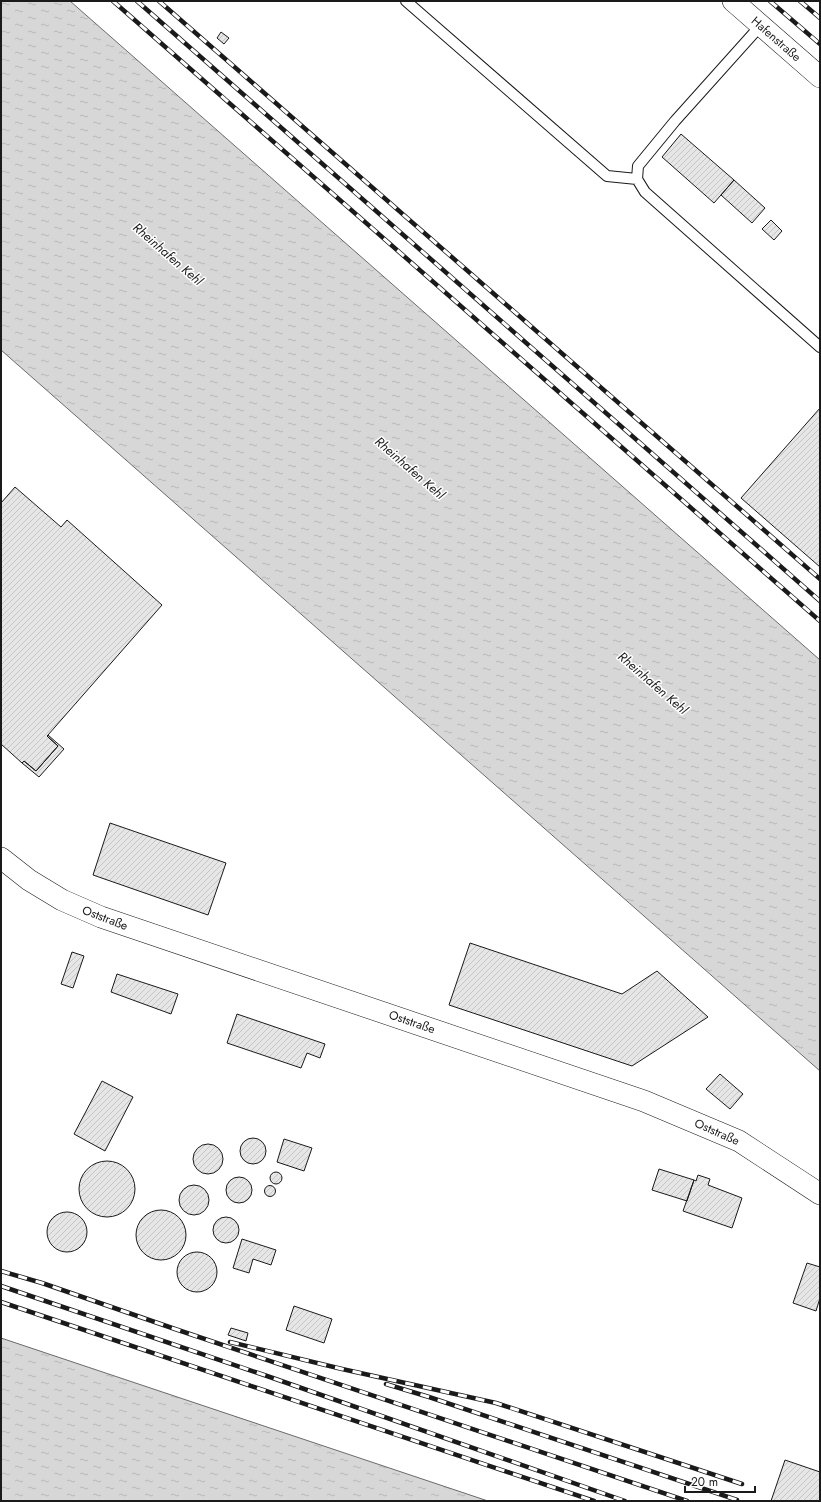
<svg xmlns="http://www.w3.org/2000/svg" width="821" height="1502" font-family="Jost,sans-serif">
  <defs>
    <pattern id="water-ripples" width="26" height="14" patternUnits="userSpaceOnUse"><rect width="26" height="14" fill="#d7d7d7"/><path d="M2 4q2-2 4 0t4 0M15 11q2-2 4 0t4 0" fill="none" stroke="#b8b8b8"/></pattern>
    <pattern id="building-hatch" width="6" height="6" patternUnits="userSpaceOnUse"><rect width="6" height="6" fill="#e6e6e6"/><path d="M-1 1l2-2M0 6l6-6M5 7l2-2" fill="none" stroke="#c5c5c5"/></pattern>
  </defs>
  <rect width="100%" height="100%" fill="#fff"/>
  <path fill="url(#water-ripples)" stroke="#6a6a6a" d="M1 1H70L820 660V1071L1 350Z
    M1 1338 488 1501H1Z"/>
  <path fill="url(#building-hatch)" stroke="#1a1a1a" d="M221 32 229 38 224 44 217 38Z
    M681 134 734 180 714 203 662 157Z
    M734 180 765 208 752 223 721 195Z
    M771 220 782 231 774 240 762 229Z
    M820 408V567L741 498Z
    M15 487 61 527 67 520 162 605 48 735 47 736 58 746 36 771 24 761 22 763 1 744V503Z
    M48 735 64 749 39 777 22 763 24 761 36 771 58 746 47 736Z
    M110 823 226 863 208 915 93 875Z
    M470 943 622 994 657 971 708 1017 632 1066 449 1005Z
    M72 952 84 956 73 988 61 984Z
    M117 974 178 994 171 1014 111 992Z
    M237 1014 325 1044 320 1058 307 1053 301 1068 227 1043Z
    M720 1074 743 1094 730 1109 706 1089Z
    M102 1081 133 1097 105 1151 74 1134Z
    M240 1151a13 13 0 1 1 26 0a13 13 0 1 1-26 0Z
    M284 1139 312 1148 304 1171 277 1162Z
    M193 1159a15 15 0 1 1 30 0a15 15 0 1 1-30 0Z
    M79 1189a28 28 0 1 1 56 0a28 28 0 1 1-56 0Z
    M659 1169 694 1180 687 1201 652 1190Z
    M270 1178a6 6 0 1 1 12 0a6 6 0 1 1-12 0Z
    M698 1175 710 1179 708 1185 742 1198 732 1228 683 1211 694 1180 696 1181Z
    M226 1190a13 13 0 1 1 26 0a13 13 0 1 1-26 0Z
    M179 1200a15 15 0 1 1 30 0a15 15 0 1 1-30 0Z
    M264.5 1191a5.5 5.5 0 1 1 11 0a5.5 5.5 0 1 1-11 0Z
    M136 1235a25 25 0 1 1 50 0a25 25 0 1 1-50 0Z
    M47 1232a20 20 0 1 1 40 0a20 20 0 1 1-40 0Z
    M213 1230a13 13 0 1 1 26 0a13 13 0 1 1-26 0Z
    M242 1239 276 1250 271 1265 253 1259 249 1273 233 1268Z
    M177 1272a20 20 0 1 1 40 0a20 20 0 1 1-40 0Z
    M807 1263 820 1267V1298L816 1311 793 1303Z
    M294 1306 332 1319 324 1343 286 1330Z
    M231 1328 248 1333 246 1341 228 1335Z
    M785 1460 820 1472V1501H771Z"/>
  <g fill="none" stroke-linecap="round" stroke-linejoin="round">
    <defs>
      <path id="service" d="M406 1 607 176 637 179
        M761 25 675 121 638 166 637 179 645 192 820 347"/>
      <path id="minor" d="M733 1 820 77
        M1 858 29 880 62 900 101 917 644 1101 739 1141 820 1194"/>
    </defs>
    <use href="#service" stroke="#1a1a1a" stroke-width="12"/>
    <use href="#minor" stroke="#1a1a1a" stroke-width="22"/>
    <use href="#service" stroke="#fff" stroke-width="10"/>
    <use href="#minor" stroke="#fff" stroke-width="21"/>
    <defs>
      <path id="rail" d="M113 1 820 621
        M137 1 820 601
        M159 1 820 579
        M770 1 820 44
        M800 1 820 18
        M1 1271 42 1283 175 1329 687 1501
        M1 1286 267 1376 625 1501
        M1 1302 594 1501
        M230 1342 342 1369 496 1403 742 1484
        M386 1384 429 1397 737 1500"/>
    </defs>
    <use href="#rail" stroke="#1a1a1a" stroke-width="4.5"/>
    <use href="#rail" stroke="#fff" stroke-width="3" stroke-dasharray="9" stroke-linecap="butt"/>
  </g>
  <g text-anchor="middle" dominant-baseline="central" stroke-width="3" stroke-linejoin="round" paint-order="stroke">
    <g font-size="12" fill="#1a1a1a" stroke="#fff">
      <text transform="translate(776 39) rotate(41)">Hafenstraße</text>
      <text transform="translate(105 918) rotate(21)">Oststraße</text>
      <text transform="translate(412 1022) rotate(19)">Oststraße</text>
      <text transform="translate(717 1132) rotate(24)">Oststraße</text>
    </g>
    <g font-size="13" font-style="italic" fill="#1a1a1a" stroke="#fff">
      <text transform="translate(168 254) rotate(41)">Rheinhafen Kehl</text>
      <text transform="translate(410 468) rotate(41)">Rheinhafen Kehl</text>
      <text transform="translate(653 683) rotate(41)">Rheinhafen Kehl</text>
    </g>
  </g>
  <rect width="821" height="1502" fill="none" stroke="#1a1a1a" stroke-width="4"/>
  <path d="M685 1486v6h70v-6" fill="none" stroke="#1a1a1a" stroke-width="2"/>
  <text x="691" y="1486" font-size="12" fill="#1a1a1a" stroke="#ffffff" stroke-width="3" paint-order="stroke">20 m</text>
</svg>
